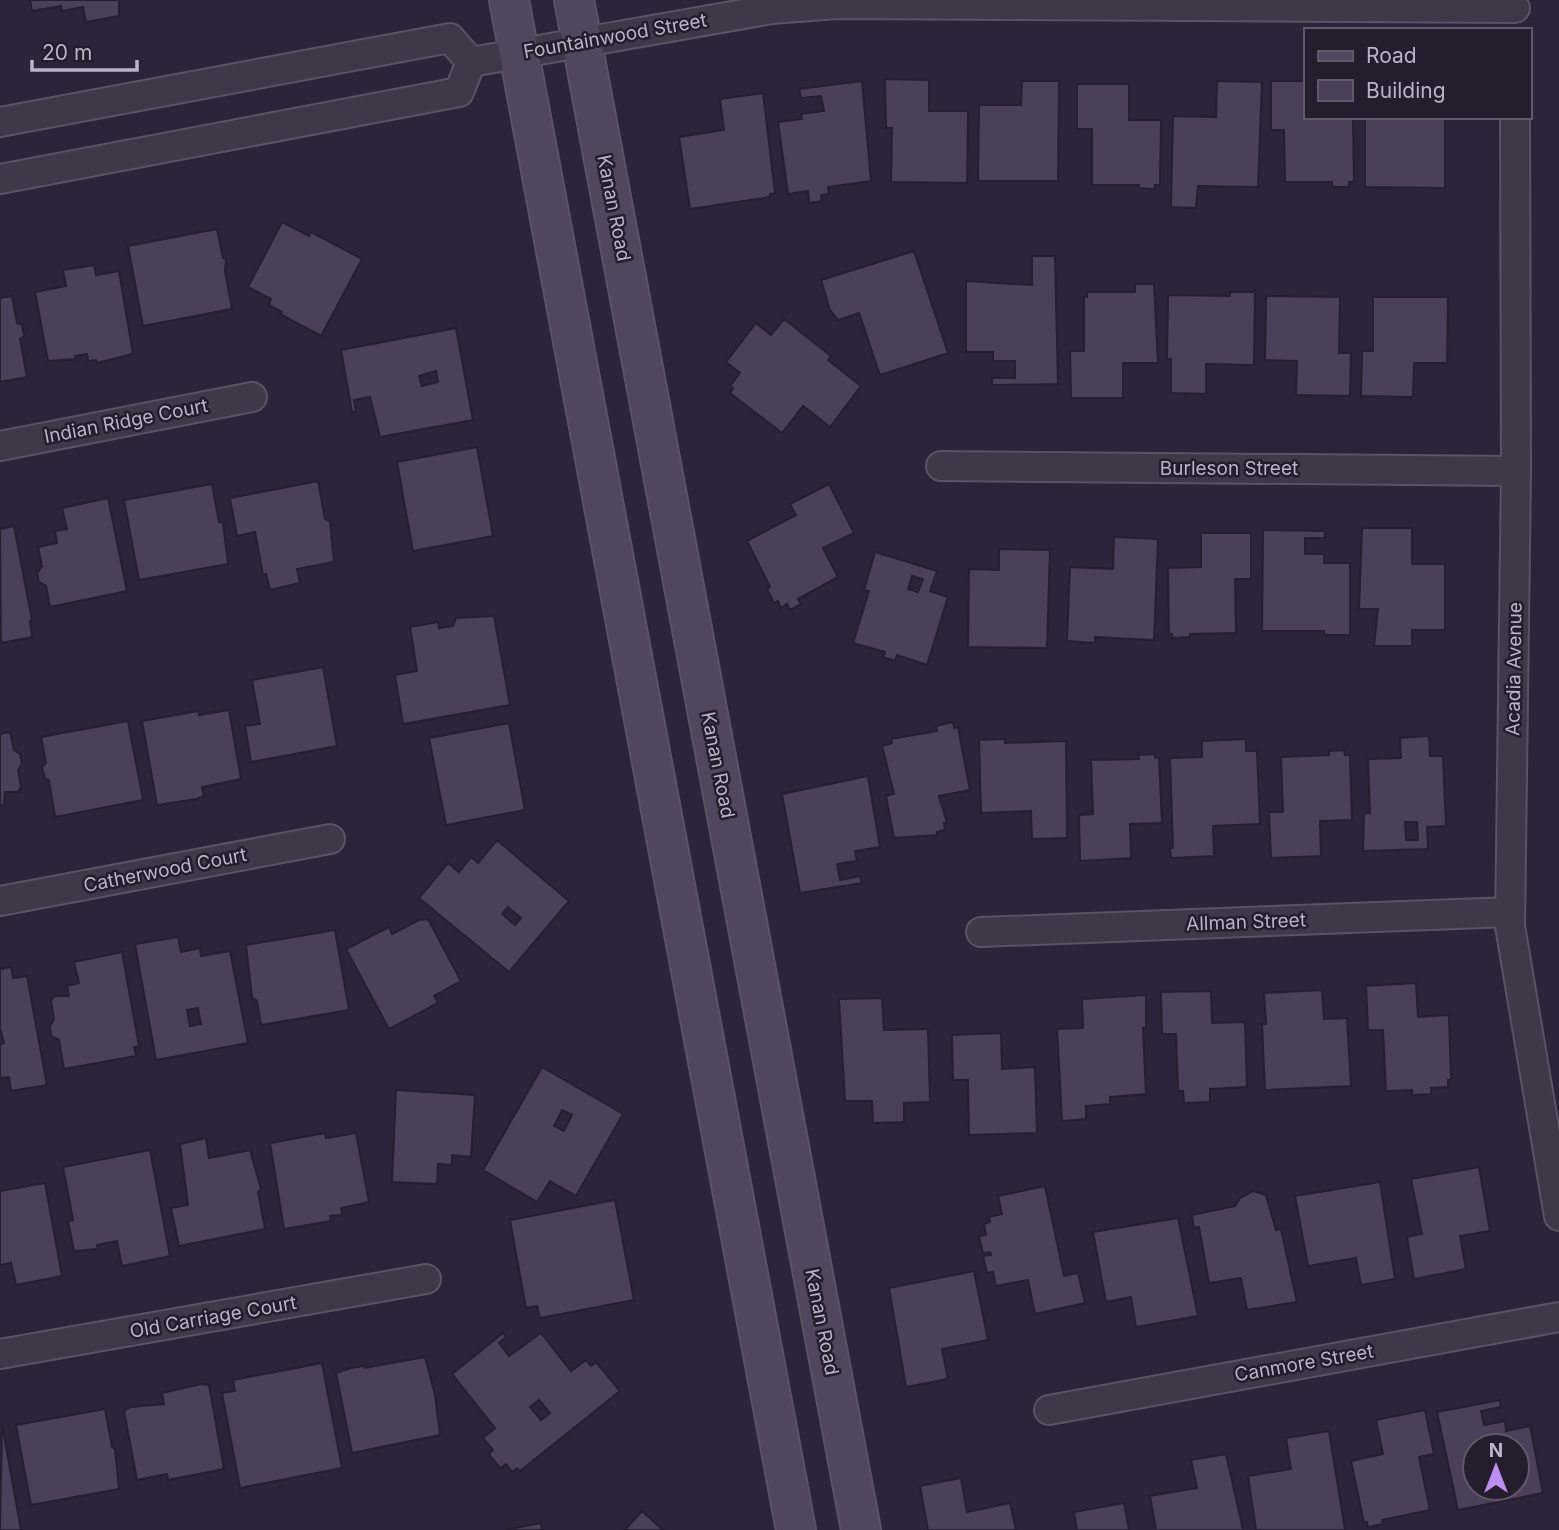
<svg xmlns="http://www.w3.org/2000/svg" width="1559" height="1530" font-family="Inter,sans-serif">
  <rect width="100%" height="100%" fill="#2d2439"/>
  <path fill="#4b4058" stroke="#271e30" stroke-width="2" fill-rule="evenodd" d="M30 0H119V16L86 22 83 7 62 11 61 6 32 11Z
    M885 79 929 80V111H968L967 183 891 182 892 128H886Z
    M862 81 871 181 828 187 829 194 821 195 822 201 809 203 808 191 788 194 778 122 802 119 801 114 824 111 821 96 801 98 799 89Z
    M1022 81H1059L1058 181H978L979 105H1021Z
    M1217 81 1262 82 1258 187 1198 186 1196 208 1171 207 1173 116 1216 117Z
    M1271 81H1305V117H1353L1354 182H1349V187H1332V182H1285L1284 130H1271Z
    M1077 84H1129V120H1161L1160 185H1155V189L1139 188V185H1092V129H1077Z
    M763 93 775 193 770 194V197L690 209 679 137 724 130 720 99Z
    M1365 117H1445V188L1365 187Z
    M282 222 309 236 311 232 362 259 321 336 280 314 282 312 269 305 271 299 248 287Z
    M217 229 223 258 226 259 225 271 232 309 143 326 128 246Z
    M914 251 948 353 880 375 859 313 838 320 830 310 821 280Z
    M1032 256H1055L1058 384 992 385V378H1015V361H993V352H966V281L1032 285Z
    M94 265 96 275 119 271 133 354 97 363 96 360 88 361 87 354 75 356 76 359 48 361 35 292 66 286 63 270Z
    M1135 284H1154L1158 363H1123V398H1071L1070 351H1084V297H1087V292H1135Z
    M1230 292H1255L1254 365 1206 364V394L1171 393V359H1167L1168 295 1230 296Z
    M12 296 17 323 22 325 24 336 20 339 27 377 0 382V298Z
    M1266 296 1340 297 1339 353H1351L1350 396 1296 395 1297 361 1265 360Z
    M1373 297H1448L1447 363H1414L1413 397 1361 396 1362 351H1373Z
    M784 319 831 356 828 360 861 386 830 427 803 406 782 433 730 393 733 388 730 386 740 373 726 362 756 323 771 335Z
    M456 328 473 420 380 437 370 397 354 400 356 412H352L341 350ZM436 371 438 382 422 386 419 376Z
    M477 447 493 536 413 551 397 462Z
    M318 481 325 519 330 521 334 562 297 569 300 583 270 590 266 574 263 575 255 532 237 536 230 498Z
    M212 484 219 522 223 523 228 564 139 580 124 500Z
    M829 484 854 533 823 548 838 577 798 599 801 604 790 610 787 604 781 608 778 601 774 603 767 589 770 587 747 541 796 515 790 504Z
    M108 498 127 591 50 607 46 586 39 582 37 573 42 566 38 547 57 543 55 531 67 529 62 508Z
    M14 526 32 620 30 621 32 637 1 643 0 529Z
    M1362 528H1412V564H1445V630H1412V646H1374L1378 609H1359Z
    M1263 530 1325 531V538H1305V554H1324V563H1350V635H1324V631H1262Z
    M1201 533H1251V579H1235L1236 633 1190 634V637L1172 638V634H1169L1168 568 1201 567Z
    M1114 537 1158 539 1154 640 1095 637V643L1067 641 1070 567 1113 569Z
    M999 549 1050 550 1047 648 968 647 969 569 999 570Z
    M875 552 937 571 930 591 948 597 927 665 897 655 895 661 883 657 885 652 853 643 869 591 864 590ZM912 576 923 579 918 592 908 589Z
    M494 616 510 705 403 724 395 675 417 671 410 627 438 622 439 628 453 626 456 618Z
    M323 667 337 746 251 762 245 726 260 724 252 680Z
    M229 710 241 779 202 787 204 796 197 799 157 805 142 721 198 711 199 715Z
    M128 721 143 800 55 817 49 780 45 779 42 767 46 763 41 737Z
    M953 722 954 728 958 727 970 790 939 796 947 823H944L945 830 937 832V835L894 838 886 796 894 794 882 746 892 743 891 739 937 731 936 726Z
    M509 723 525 810 446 825 429 738Z
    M10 732 14 750 20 754 22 764 18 770 21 787 18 792H5L4 805 0 806V734Z
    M1429 736 1430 756H1443L1446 826 1427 827 1428 849 1363 851 1364 813H1370L1368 759 1401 758 1400 738ZM1405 822H1417L1418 840H1406Z
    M1005 739V743L1066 741 1067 838 1032 839 1031 811 981 813 979 740Z
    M1246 739V751H1257L1260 824 1213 826 1214 856 1171 858 1170 848H1173L1170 758 1202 757V741Z
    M1344 750 1345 755H1350L1352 820 1320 821 1321 856 1271 858 1269 812H1283L1281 757 1329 755V751Z
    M1155 754V758H1159L1162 823 1130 824 1131 858 1080 861 1079 815 1093 814 1091 760 1139 759 1138 755Z
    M868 776 880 847 855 851 857 861 837 864 840 880 860 876 862 883 800 893 782 794Z
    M497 840 569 901 509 972 419 898 448 863 459 872 471 857 478 863ZM508 907 521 918 515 925 502 914Z
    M428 919 461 981 434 996 438 1003 389 1029 346 949 389 927 392 934 419 920Z
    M335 930 349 1010 261 1025 257 1001 252 997 246 945Z
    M178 937 181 952 200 948 201 956 230 951 248 1043 156 1060 135 944ZM198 1008 201 1024 190 1026 187 1010Z
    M122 952 139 1046 134 1047 136 1056 64 1069 59 1040 51 1036 50 1026 54 1019 51 1001 54 996H69L67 986 79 983 74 962Z
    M11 967 13 978 27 976 47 1085 11 1091 9 1077 0 1078V1044L4 1043 0 1028V969Z
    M1416 983 1418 1017 1449 1015 1451 1080H1448V1087L1431 1088V1094L1412 1095V1090L1386 1091 1383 1030H1368L1366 986Z
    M1322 990 1324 1019 1347 1018 1351 1086 1265 1090 1262 1024H1266L1264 993Z
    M1211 991 1212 1023 1245 1022 1247 1087 1210 1089V1102L1184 1103 1183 1091H1178L1176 1034H1162L1161 992Z
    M1146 995V1028H1143L1146 1094 1110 1097V1104L1086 1106V1119L1062 1121 1057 1029 1083 1028 1082 999Z
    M882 998 884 1030 928 1029 930 1102 904 1103V1122L873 1123 872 1101H845L839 999Z
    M1001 1033 1002 1069 1035 1067 1037 1133 969 1135 968 1080H953L952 1035Z
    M542 1067 623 1114 576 1196 550 1181 537 1202 483 1170ZM562 1110 572 1115 564 1131 554 1126Z
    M396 1090 475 1095 471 1157 452 1155V1165L438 1164 437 1184 392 1182Z
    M325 1133 326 1138 356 1133 369 1202 341 1208 342 1215 330 1216 331 1221 284 1229 270 1143Z
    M206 1138 209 1158 250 1150 261 1189 258 1192 265 1229 179 1246 171 1208 188 1205 180 1144Z
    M150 1150 170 1256 122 1266 117 1241 97 1245 98 1249 74 1251 68 1221 73 1220 63 1167Z
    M1479 1167 1490 1231 1460 1236 1466 1269 1414 1279 1407 1237 1422 1234 1411 1179Z
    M1380 1182 1395 1279 1361 1285 1356 1258 1308 1266 1295 1196Z
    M45 1183 62 1276 16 1285 11 1263 0 1265V1191Z
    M1045 1186 1064 1276 1078 1273 1085 1303 1035 1314 1028 1280 996 1286 993 1272 987 1273 983 1256 991 1255 990 1252 983 1253 979 1236 986 1235 984 1224 990 1222 989 1217 1002 1214 998 1196Z
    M1253 1191 1266 1195 1276 1230 1281 1229 1297 1302 1247 1310 1241 1278 1209 1283 1199 1227 1194 1228 1192 1215 1235 1206 1240 1198Z
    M615 1200 634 1300 540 1318 537 1306 526 1308 510 1220Z
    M1178 1218 1198 1316 1136 1327 1131 1297 1106 1302 1093 1232Z
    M974 1271 988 1340 942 1349 948 1379 906 1387 889 1288Z
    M503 1333 506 1337 499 1343 509 1356 541 1333 571 1371 586 1360 591 1366 596 1362 620 1391 520 1471 517 1468 512 1472 506 1464 500 1468 489 1454 493 1450 483 1438 495 1428 452 1374ZM539 1400 550 1413 541 1420 530 1407Z
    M425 1357 435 1395 440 1435 352 1453 336 1373 351 1368 364 1366 365 1368Z
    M322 1363 342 1468 240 1488 222 1393 235 1391 233 1380Z
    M201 1384 209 1385 224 1469 168 1480 167 1474 137 1480 124 1411 131 1407 164 1404 162 1393Z
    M1500 1400 1501 1407 1481 1411 1484 1425 1505 1421 1506 1431 1530 1426 1543 1493 1458 1510 1437 1412ZM1475 1446H1517V1488H1475Z
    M105 1409 112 1447 115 1449 119 1489 31 1505 16 1425Z
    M1425 1410 1434 1454 1419 1457 1430 1510 1382 1520 1383 1524 1368 1527 1367 1522 1364 1523 1351 1461 1383 1454 1376 1420Z
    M2 1424 21 1530H0Z
    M1329 1431 1345 1530H1256L1248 1476 1291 1469 1286 1438Z
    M1226 1454 1243 1530H1156L1150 1496 1197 1488 1191 1460Z
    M961 1478 967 1512 1010 1503 1016 1530H928L920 1486Z
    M1124 1503 1129 1530H1077L1074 1512Z
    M642 1511 663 1530H625Z
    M541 1523 542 1530H505Z"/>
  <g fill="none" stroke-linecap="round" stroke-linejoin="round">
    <defs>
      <path id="street" d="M471 62 772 9 837 4 1515 8
        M1515 117 1516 471 1510 926 1559 1216
        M0 122 450 38 471 62
        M0 179 459 92 471 62
        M0 446 252 397
        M941 466 1516 471
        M0 901 330 839
        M981 932 1510 912
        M0 1354 426 1279
        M1049 1410 1559 1317"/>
      <path id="secondary" d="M509 0 796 1530
        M574 0 861 1530"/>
    </defs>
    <use href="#street" stroke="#5b5264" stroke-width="32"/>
    <use href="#secondary" stroke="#5b5264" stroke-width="42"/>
    <use href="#street" stroke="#403749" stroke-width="28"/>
    <use href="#secondary" stroke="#51465c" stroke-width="38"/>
  </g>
  <g text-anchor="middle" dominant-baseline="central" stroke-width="5" stroke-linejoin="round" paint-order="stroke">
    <g font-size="19" fill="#bcb2c5" stroke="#251c2e">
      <text transform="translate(615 36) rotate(-10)">Fountainwood Street</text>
      <text transform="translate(614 208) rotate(79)">Kanan Road</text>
      <text transform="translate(126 421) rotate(-11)">Indian Ridge Court</text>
      <text x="1229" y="468">Burleson Street</text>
      <text transform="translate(1514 669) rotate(-89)">Acadia Avenue</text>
      <text transform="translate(718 765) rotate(79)">Kanan Road</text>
      <text transform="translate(165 870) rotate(-11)">Catherwood Court</text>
      <text transform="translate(1246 922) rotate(-2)">Allman Street</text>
      <text transform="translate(213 1317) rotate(-10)">Old Carriage Court</text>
      <text transform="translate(822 1322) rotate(79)">Kanan Road</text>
      <text transform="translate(1304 1363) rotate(-10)">Canmore Street</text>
    </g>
  </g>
  <rect x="1304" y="28" width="228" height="91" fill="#251c2e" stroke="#61586a" stroke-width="2"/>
  <rect x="1318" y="51" width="35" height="10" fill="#51465c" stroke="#61586a" stroke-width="2"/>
  <text x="1366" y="63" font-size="21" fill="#bcb2c5">Road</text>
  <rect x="1318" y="80" width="35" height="21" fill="#4b4058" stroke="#61586a" stroke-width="2"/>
  <text x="1366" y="98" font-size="21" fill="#bcb2c5">Building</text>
  <g transform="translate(1496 1467)"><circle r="33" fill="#251c2e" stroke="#61586a" stroke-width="2"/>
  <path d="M0-5L12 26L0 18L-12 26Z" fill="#bd8def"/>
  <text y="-10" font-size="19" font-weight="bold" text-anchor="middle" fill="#bcb2c5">N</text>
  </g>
  <path d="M32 60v10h105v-10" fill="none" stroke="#bcb2c5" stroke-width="3.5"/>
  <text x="42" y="60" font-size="21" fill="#bcb2c5" stroke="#251c2e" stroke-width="5" paint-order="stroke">20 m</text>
</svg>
